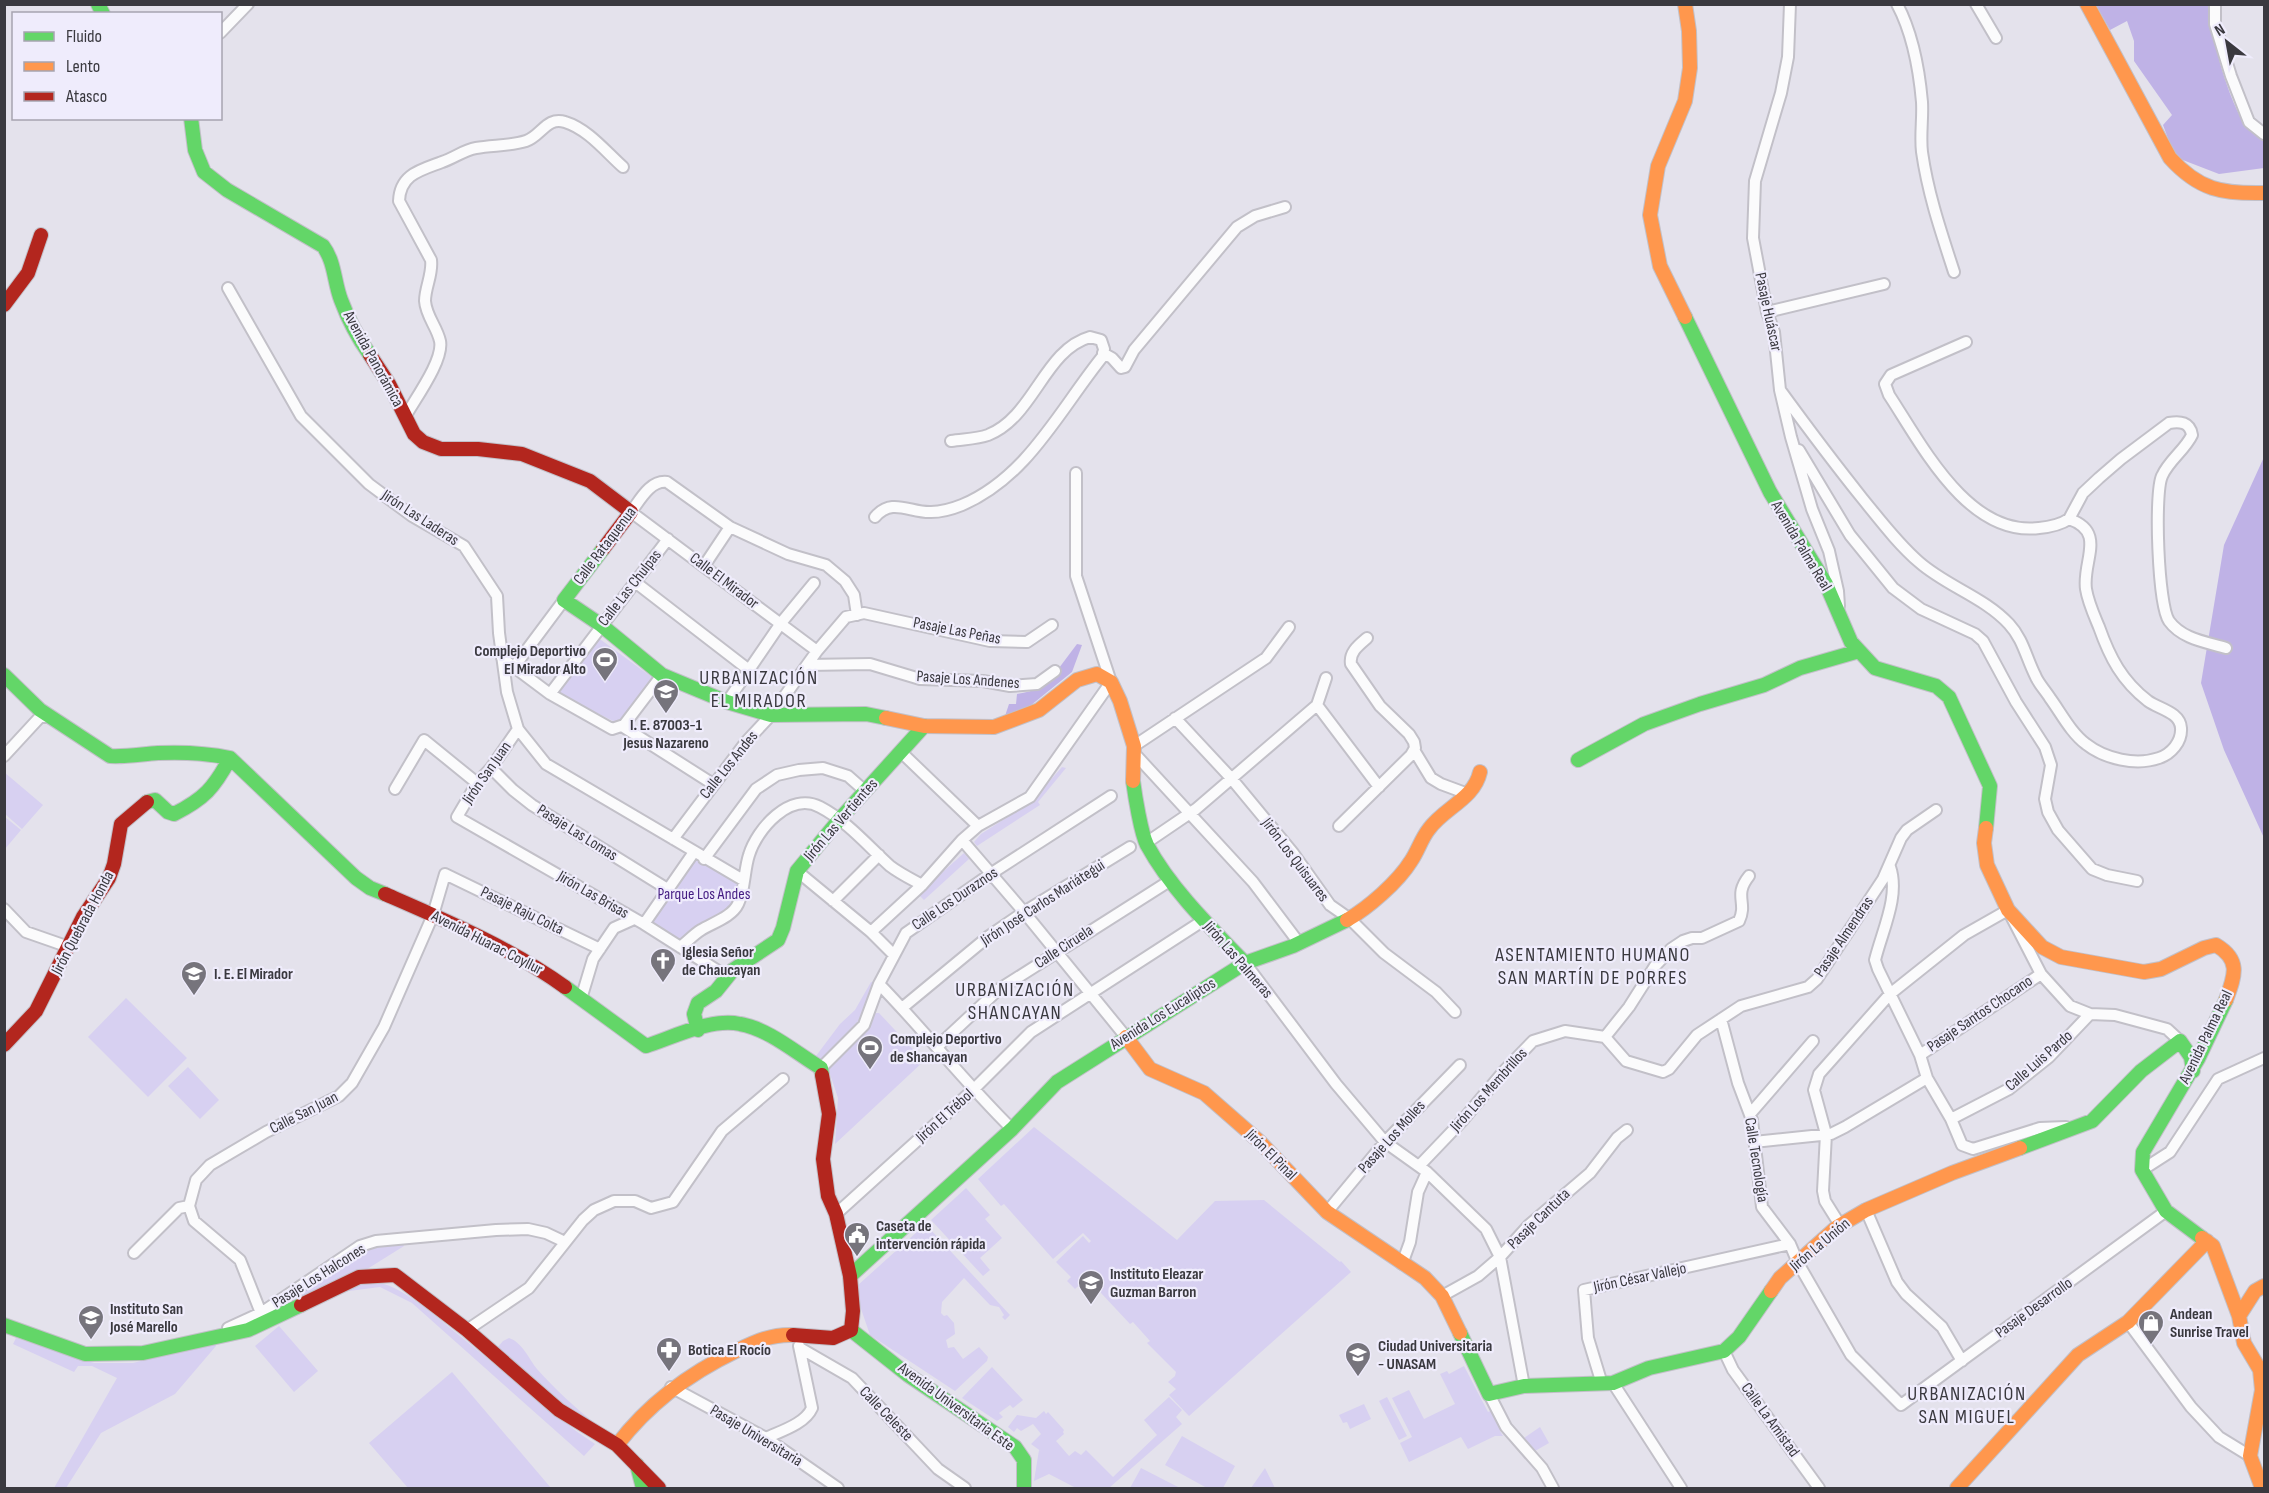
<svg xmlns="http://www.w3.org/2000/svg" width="2269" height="1493" font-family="'Sofia Sans Condensed',sans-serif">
  <rect width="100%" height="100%" fill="#e4e2ec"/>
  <path fill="#d7d0f1" d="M597 637 653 678 617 723 557 693Z
    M1062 767 1066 768 1038 802 1040 805 977 846 974 842 981 834 1031 802Z
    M4 772 43 805 22 829 5 814Z
    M5 817 21 830 5 849Z
    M964 853 969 859 924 900 918 894Z
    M695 858 740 882 732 907 681 942 649 922Z
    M871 982H875L862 1017 821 1061 816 1056 840 1024 855 1010Z
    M126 998 187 1058 148 1097 88 1037Z
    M874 1013H879L924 1061 835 1144 838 1098 828 1068 869 1029Z
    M188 1067 219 1100 200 1119 168 1086Z
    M1034 1127 1177 1240 1215 1201 1264 1200 1340 1262 1341 1261 1351 1272 1189 1416 1169 1395 1176 1389 1168 1382 1175 1376 1176 1372 1147 1343 1150 1341 1133 1322 1130 1324 1087 1278 1075 1289 1067 1281 1071 1277 1056 1262 1083 1236 1089 1243 1091 1241 1083 1233 1053 1259 1004 1204 1001 1206 978 1179Z
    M966 1188 990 1215 985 1219 1002 1238 980 1258 990 1270 983 1276 931 1220Z
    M929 1228 1010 1315 1005 1320 1002 1317 1004 1315 999 1307 990 1305 964 1278 942 1302 941 1313 944 1316 947 1315 954 1323 955 1334 946 1340 948 1348 954 1347 963 1359 979 1347 988 1357 987 1361 955 1391 870 1335 859 1303 857 1286 919 1230 923 1234Z
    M382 1244H403L404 1246 364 1271 223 1331 353 1253Z
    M375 1282C395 1285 410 1297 427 1309L576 1431 595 1444 584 1456 412 1303 380 1287 341 1292 352 1286Z
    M279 1326 318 1371 294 1392 255 1346Z
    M16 1338 94 1363H133L215 1343 216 1346 175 1394 101 1433 66 1488H54L117 1378 92 1366H78L74 1372 13 1344Z
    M509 1338C522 1342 529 1359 537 1369 555 1389 575 1408 596 1424L576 1417 497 1348 503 1341Z
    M1464 1366 1488 1412 1492 1410 1503 1430 1500 1431 1503 1436H1495L1468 1449 1461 1437 1409 1462 1400 1443 1412 1437 1392 1398 1409 1390 1424 1419 1455 1404 1440 1374 1447 1371 1449 1374Z
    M992 1367 1023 1400 1013 1408 1010 1405 999 1413 1003 1417 997 1421 962 1398Z
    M452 1372 551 1488H408L369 1443Z
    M1169 1397 1182 1410 1176 1417 1182 1424 1109 1488H1076L1049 1474 1034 1481 1039 1450 1042 1452 1031 1444 1041 1434 1033 1424 1021 1431 1017 1428 1014 1432 1008 1427 1017 1415 1036 1418 1044 1411 1046 1414 1048 1412 1064 1430 1063 1432 1064 1434 1056 1441 1069 1456 1075 1451 1081 1455 1086 1450 1113 1477 1157 1435 1144 1420Z
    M1387 1397 1407 1436 1399 1440 1379 1401Z
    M1364 1404 1371 1419 1350 1429 1347 1422 1343 1423 1339 1415Z
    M1540 1427 1549 1443 1535 1451 1524 1438Z
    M1182 1436 1235 1466 1223 1488H1207L1165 1465Z
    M1141 1468 1180 1488H1130Z
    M1265 1468 1275 1488H1251Z"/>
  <path fill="#bfb2e6" d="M2096 5H2210C2212 39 2223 79 2237 110 2242 122 2254 134 2264 142V168L2219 174 2175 157 2163 125 2172 115 2134 61V41L2127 21 2110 30Z
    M2264 457V838L2224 750 2201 683 2224 545Z
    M1077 644 1082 645 1072 672 1030 706 1005 716 1009 704H1016L1017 694C1035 691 1051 686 1062 671L1059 668Z"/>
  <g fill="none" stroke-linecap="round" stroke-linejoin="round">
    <defs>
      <path id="street" d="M1790 4 1788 57 1781 93 1755 181 1753 238 1767 312 1774 332 1780 390 1791 437 1812 509 1829 551 1838 591 1839 606
        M1897 4C1913 34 1919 68 1922 102 1923 118 1920 136 1922 152 1928 194 1941 232 1954 272
        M1976 4 1996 38
        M2215 4V24L2231 76 2249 122 2264 134
        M220 33 248 4
        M228 288 301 416 369 484 412 516 464 546 497 596 499 633 507 692 518 729 546 764 743 880
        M1767 312 1884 284
        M1103 353 1112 358 1121 368 1125 367 1134 350 1237 227 1255 216 1285 207
        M1780 390C1807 427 1834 463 1862 498 1880 520 1898 544 1919 562 1946 586 1984 597 2009 624 2023 639 2026 657 2035 675 2038 683 2045 690 2050 698 2061 713 2071 733 2086 744 2105 759 2136 766 2159 758 2171 754 2182 742 2181 728 2180 712 2159 709 2148 701 2122 681 2110 658 2099 627 2094 615 2088 602 2086 589 2082 561 2107 532 2069 519 2060 525 2050 527 2039 528 1968 537 1922 445 1889 395L1885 384 1891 375 1966 342
        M405 417C415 399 444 360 440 341 437 327 426 316 425 301 425 287 433 274 431 260L399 201C400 174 421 170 442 162 454 158 464 150 476 148 492 145 510 146 526 141 541 136 547 116 565 122 588 129 606 152 623 167
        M1799 450 1850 535 1893 588 1921 609 1975 634 1983 641 2016 702 2045 747 2051 765 2045 799 2048 812 2058 830 2092 869 2107 875 2137 881
        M875 517C892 497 910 513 931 512 941 512 952 509 962 505 1028 477 1060 409 1103 356L1104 349 1101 340 1090 337C1044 350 1034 417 988 435 977 439 963 439 951 441
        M2069 519 2083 493 2099 478 2121 459 2169 423C2180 421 2190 422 2192 435 2185 450 2169 460 2162 476 2154 493 2158 605 2169 621 2182 639 2206 642 2226 648
        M704 566 730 527
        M635 582 749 670
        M817 651 631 512C640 500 650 480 667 482L730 527 788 554 826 565 845 581 854 595 857 615
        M502 658 550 694 612 729 624 725 662 675
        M807 665 870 664 920 679 983 681 1010 686 1037 684 1055 671
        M514 667 564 600
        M550 694 668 539
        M727 702 781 623 814 583
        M1317 705 1326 678
        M1175 718 1231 778 1293 853 1330 905 1350 919 1384 953 1436 992 1455 1012
        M622 726 713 784
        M518 729 491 768 477 783 457 817 644 924 726 976
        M1134 746 1266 658 1289 627
        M1414 750 1431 778 1441 784 1468 794
        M901 752 978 826
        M1134 753 1253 882 1299 943
        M4 756 40 717H46
        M491 768 513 790 532 805 669 890
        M395 789 424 740 477 783
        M1339 826 1411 755 1415 748 1414 742 1409 734 1380 706 1351 664C1349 652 1359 645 1367 638
        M673 839 746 742 771 715 817 651 846 617 864 613 990 641 1027 642 1052 625
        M962 840 1024 912 1126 1037
        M1146 843 1196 809 1317 705 1379 787
        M704 859 756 789 777 775 799 770 823 768 848 776 865 791
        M1890 867C1900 896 1882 931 1875 960L1878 969 1920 1055 1927 1078 1951 1119 1962 1145 1973 1149 2040 1128 2066 1127
        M797 871 871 932 894 955
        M833 901 879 855
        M4 909 26 932 69 947
        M644 924 694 852
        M871 932 922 885 962 840 978 826 1030 797 1111 682 1076 576V473
        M680 947C687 942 693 935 701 930 712 923 732 917 738 904 745 890 744 870 749 855 757 829 790 791 820 807 847 821 868 846 890 866 899 873 911 879 922 885
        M1245 963 1336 1084 1385 1142 1427 1172 1486 1229 1500 1257 1524 1386
        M879 984C925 1031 965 1083 1012 1129
        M581 999 593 959 614 928 634 919
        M902 1008 989 936 1024 912 1130 847
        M1721 1019 1738 1083 1752 1120 1762 1207 1790 1244 1798 1263 1851 1355 1901 1405 2166 1211
        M1605 1037 1626 1061 1663 1072 1669 1069 1697 1035 1741 1006 1808 987 1817 979 1883 879 1901 838 1907 830 1936 810
        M1605 1037 1629 1007 1655 966 1671 949 1683 941 1692 938H1702L1739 921C1748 902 1733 896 1749 876
        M938 1046 998 990 1171 880
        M1920 1055 2041 974
        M821 1068 864 1025 879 984 906 933 992 873 1111 796
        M1750 1114 1813 1041
        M1951 1119 2009 1089 2049 1057 2090 1014
        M1754 1142 1831 1134 1845 1127 1927 1078
        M1419 1166 1462 1121 1504 1071 1533 1041 1565 1031 1605 1037
        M2142 1170 2170 1152 2218 1079 2264 1058
        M1866 1210 1897 1282 1906 1294 1942 1327 1962 1361
        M1327 1212 1385 1142 1460 1065
        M836 1214 973 1090 1031 1032 1204 920
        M1840 1225 1825 1201 1823 1191 1826 1134 1814 1090 1819 1074 1890 994 1964 935 2008 910 2041 974 2070 1006 2090 1014 2115 1015 2167 1029 2180 1041
        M134 1253 179 1208 189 1206
        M1402 1264 1410 1242 1418 1192 1427 1172
        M1442 1296 1478 1276 1500 1257 1529 1225 1590 1173 1617 1138 1627 1130
        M261 1313 240 1260 194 1221 189 1206 196 1180 210 1165 266 1132 339 1096 352 1083 384 1027 433 915 445 874 600 949
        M2128 1322 2191 1407 2219 1437 2250 1456
        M228 1328 261 1313 360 1246 376 1241 496 1230 528 1229 546 1233 565 1242
        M467 1330 529 1288 583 1220 594 1210 614 1201H635L651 1208 673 1202 722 1131 783 1079
        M800 1348 852 1378 938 1469 965 1488
        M1724 1351 1733 1370 1819 1488
        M1613 1383 1681 1488
        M1602 1384 1588 1338 1584 1290 1790 1244
        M671 1387 766 1438 838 1488
        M1489 1394 1506 1427 1542 1468 1553 1488
        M766 1438C781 1431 805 1424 812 1408L799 1346"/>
      <path id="fast" d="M98 4 103 14
        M191 118 195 150 204 172 227 190 323 246C335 262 334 282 341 300 348 319 358 338 370 355
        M1685 317 1770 492 1826 584 1851 642 1875 668 1936 686 1949 697 1990 786 1986 828
        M603 549 564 600 601 625 662 675 727 702 771 715 866 714 886 718
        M4 675 40 710 110 756C126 757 142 754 158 753 181 752 207 753 230 758L356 878 370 888 385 894
        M1578 760 1644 724 1700 704 1764 685 1800 668 1859 651
        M1133 781C1135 796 1141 833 1147 845 1171 889 1210 927 1245 963
        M147 802 155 800 168 812 174 814C204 799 214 788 230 758
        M565 987 646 1046C674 1037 710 1018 740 1024 769 1029 796 1053 821 1068L822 1075
        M698 1030 694 1014 698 1003 716 991 733 970 778 940 783 928 797 871 839 820 924 726
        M2020 1148 2092 1121 2141 1071 2180 1041 2191 1057 2193 1071
        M2202 1238 2166 1211 2142 1170 2143 1152 2198 1059 2226 1000
        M850 1276 1012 1129 1057 1082 1245 963 1293 946 1347 920
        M4 1325 85 1354 143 1353 248 1330 301 1305
        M851 1330 908 1375 1015 1447 1024 1460V1488
        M1460 1333 1489 1394 1524 1386 1613 1383 1649 1368 1724 1351 1739 1337 1771 1291
        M637 1465 643 1488"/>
      <path id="slow" d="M1685 4 1689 31 1690 68 1685 101 1658 166 1650 215 1660 266 1685 317
        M2087 4 2170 158C2199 190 2222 194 2264 193
        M886 718 924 726 994 727 1039 710 1077 680 1097 674 1111 682 1120 701 1134 746 1133 781
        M1986 828 1984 843 1987 865 2008 910 2042 947 2061 957 2144 972 2161 969 2204 948 2216 945C2241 960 2235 975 2226 1000
        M1347 920C1368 908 1398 882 1411 861 1418 851 1421 839 1429 829 1444 808 1474 799 1480 772
        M1126 1037 1150 1069 1204 1093 1260 1142 1327 1212 1425 1278 1442 1296 1460 1333
        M2202 1238 2213 1246 2239 1316
        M1771 1291 1780 1278 1837 1227 1866 1210 1952 1173 2020 1148
        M617 1445C649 1403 688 1374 736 1351 755 1342 771 1334 793 1335
        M1957 1488 2078 1355 2128 1322 2207 1241
        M2262 1488 2250 1456 2262 1390 2260 1370 2244 1343 2239 1316 2255 1291 2264 1286"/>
      <path id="jam" d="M4 305 28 273 41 235
        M370 355 389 384 414 434 423 442 441 449H478L522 454 590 481 631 512 603 549
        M385 894C447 921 511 948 565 987
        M4 1045 36 1011 83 917 109 878 114 864 121 824 147 802
        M301 1305 359 1277 395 1275 467 1330 559 1410 617 1445 659 1488
        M793 1335 833 1338 851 1330 853 1311 850 1276 836 1214 828 1196 823 1159 829 1114 822 1075"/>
    </defs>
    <use href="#street" stroke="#c2c0c8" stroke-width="14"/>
    <use href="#fast" stroke="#c2c0c8" stroke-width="16"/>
    <use href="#slow" stroke="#c2c0c8" stroke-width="16"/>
    <use href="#jam" stroke="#c2c0c8" stroke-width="16"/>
    <use href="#street" stroke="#fbfbfc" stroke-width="10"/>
    <use href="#fast" stroke="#63d668" stroke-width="14"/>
    <use href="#slow" stroke="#ff974d" stroke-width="14"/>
    <use href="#jam" stroke="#b3261e" stroke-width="14"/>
  </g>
  <defs>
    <symbol id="stadium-pin" viewBox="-11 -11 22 30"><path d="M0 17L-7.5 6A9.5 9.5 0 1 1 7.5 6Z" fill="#76747c" stroke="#efecfc"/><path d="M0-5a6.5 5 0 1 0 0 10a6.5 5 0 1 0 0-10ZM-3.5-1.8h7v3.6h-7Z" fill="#fff"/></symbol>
    <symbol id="school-pin" viewBox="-11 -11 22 30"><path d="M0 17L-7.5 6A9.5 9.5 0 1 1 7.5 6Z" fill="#76747c" stroke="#efecfc"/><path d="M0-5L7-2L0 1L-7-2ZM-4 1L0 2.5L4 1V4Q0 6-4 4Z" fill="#fff"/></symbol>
    <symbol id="church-pin" viewBox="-11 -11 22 30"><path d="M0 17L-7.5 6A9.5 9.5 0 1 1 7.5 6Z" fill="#76747c" stroke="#efecfc"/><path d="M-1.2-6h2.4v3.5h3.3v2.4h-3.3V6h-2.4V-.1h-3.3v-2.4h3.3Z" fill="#fff"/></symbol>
    <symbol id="civic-pin" viewBox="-11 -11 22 30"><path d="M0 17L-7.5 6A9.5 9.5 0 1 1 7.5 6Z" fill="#76747c" stroke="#efecfc"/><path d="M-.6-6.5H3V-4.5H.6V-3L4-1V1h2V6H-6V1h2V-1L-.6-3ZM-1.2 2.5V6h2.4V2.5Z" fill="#fff"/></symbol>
    <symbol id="university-pin" viewBox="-11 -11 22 30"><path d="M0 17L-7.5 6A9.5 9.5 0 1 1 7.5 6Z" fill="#76747c" stroke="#efecfc"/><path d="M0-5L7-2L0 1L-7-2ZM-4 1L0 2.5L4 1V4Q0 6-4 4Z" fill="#fff"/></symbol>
    <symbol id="shop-pin" viewBox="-11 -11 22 30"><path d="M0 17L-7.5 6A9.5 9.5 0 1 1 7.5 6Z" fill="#76747c" stroke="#efecfc"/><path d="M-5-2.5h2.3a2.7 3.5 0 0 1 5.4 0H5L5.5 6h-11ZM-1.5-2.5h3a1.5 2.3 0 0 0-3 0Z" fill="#fff"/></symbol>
    <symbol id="pharmacy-pin" viewBox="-11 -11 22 30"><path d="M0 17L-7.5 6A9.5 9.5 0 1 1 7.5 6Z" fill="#76747c" stroke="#efecfc"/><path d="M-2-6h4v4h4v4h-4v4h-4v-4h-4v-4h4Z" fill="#fff"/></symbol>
  </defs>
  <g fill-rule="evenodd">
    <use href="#stadium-pin" x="590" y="645" width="30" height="40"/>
    <use href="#school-pin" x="651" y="677" width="30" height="40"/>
    <use href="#church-pin" x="648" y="946" width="30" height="40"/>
    <use href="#school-pin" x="179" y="959" width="30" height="40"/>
    <use href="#stadium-pin" x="855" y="1033" width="30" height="40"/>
    <use href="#civic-pin" x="842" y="1220" width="30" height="40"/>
    <use href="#university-pin" x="1076" y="1268" width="30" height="40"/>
    <use href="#school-pin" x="76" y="1303" width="30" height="40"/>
    <use href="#shop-pin" x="2136" y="1308" width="30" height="40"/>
    <use href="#pharmacy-pin" x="654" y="1335" width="30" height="40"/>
    <use href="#university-pin" x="1343" y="1340" width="30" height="40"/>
  </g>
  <g text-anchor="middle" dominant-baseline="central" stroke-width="4.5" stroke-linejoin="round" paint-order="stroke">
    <g font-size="16" fill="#3a393f" stroke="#efecfc">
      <text transform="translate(1768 312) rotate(78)">Pasaje Huáscar</text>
      <text transform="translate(373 359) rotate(61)">Avenida Panorámica</text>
      <text transform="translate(420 518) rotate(33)">Jirón Las Laderas</text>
      <text transform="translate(605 546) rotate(-53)">Calle Rataquenua</text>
      <text transform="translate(1801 546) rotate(59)">Avenida Palma Real</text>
      <text transform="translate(724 581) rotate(37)">Calle El Mirador</text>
      <text transform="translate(630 588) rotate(-52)">Calle Las Chulpas</text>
      <text transform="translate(957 631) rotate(11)">Pasaje Las Peñas</text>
      <text transform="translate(968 680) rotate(4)">Pasaje Los Andenes</text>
      <text transform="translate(729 765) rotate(-51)">Calle Los Andes</text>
      <text transform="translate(487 773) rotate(-55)">Jirón San Juan</text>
      <text transform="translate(841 820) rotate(-49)">Jirón Las Vertientes</text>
      <text transform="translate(577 833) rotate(32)">Pasaje Las Lomas</text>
      <text transform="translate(1295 860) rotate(53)">Jirón Los Quisuares</text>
      <text transform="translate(593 895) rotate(30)">Jirón Las Brisas</text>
      <text transform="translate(955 899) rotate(-34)">Calle Los Duraznos</text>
      <text transform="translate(1043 903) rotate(-33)">Jirón José Carlos Mariátegui</text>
      <text transform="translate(522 911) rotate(26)">Pasaje Raju Colta</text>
      <text transform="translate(83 923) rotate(-62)">Jirón Quebrada Honda</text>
      <text transform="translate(1844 937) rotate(-56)">Pasaje Almendras</text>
      <text transform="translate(487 943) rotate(27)">Avenida Huarac Coyllur</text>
      <text transform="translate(1064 947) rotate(-33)">Calle Ciruela</text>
      <text transform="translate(1238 960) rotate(49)">Jirón Las Palmeras</text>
      <text transform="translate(1163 1014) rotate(-32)">Avenida Los Eucaliptos</text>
      <text transform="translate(1980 1014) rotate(-34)">Pasaje Santos Chocano</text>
      <text transform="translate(2206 1037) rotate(-64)">Avenida Palma Real</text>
      <text transform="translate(2039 1061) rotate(-41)">Calle Luis Pardo</text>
      <text transform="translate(1489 1090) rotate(-48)">Jirón Los Membrillos</text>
      <text transform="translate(304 1113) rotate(-27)">Calle San Juan</text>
      <text transform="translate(945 1116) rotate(-42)">Jirón El Trébol</text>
      <text transform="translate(1392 1137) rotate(-48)">Pasaje Los Molles</text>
      <text transform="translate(1271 1155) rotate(45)">Jirón El Pinal</text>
      <text transform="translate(1756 1160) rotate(81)">Calle Tecnología</text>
      <text transform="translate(1539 1219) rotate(-44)">Pasaje Cantuta</text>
      <text transform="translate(1820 1245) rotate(-40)">Jirón La Unión</text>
      <text transform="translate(319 1276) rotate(-32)">Pasaje Los Halcones</text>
      <text transform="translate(1640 1278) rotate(-12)">Jirón César Vallejo</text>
      <text transform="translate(2034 1308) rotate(-36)">Pasaje Desarrollo</text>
      <text transform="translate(956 1407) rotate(36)">Avenida Universitaria Este</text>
      <text transform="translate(886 1414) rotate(46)">Calle Celeste</text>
      <text transform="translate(1770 1420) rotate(54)">Calle La Amistad</text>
      <text transform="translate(756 1436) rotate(31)">Pasaje Universitaria</text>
    </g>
    <g font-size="16" font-weight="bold" fill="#3a393f" stroke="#efecfc" text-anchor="start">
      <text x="586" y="651" text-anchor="end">Complejo Deportivo<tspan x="586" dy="18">El Mirador Alto</tspan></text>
      <text x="666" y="725" text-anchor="middle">I. E. 87003-1<tspan x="666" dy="18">Jesus Nazareno</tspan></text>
      <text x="682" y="952">Iglesia Señor<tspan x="682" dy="18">de Chaucayan</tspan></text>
      <text x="214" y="974">I. E. El Mirador</text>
      <text x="890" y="1039">Complejo Deportivo<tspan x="890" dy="18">de Shancayan</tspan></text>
      <text x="876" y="1226">Caseta de<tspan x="876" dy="18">intervención rápida</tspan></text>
      <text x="1110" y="1274">Instituto Eleazar<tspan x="1110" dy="18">Guzman Barron</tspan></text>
      <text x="110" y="1309">Instituto San<tspan x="110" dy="18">José Marello</tspan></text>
      <text x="2170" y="1314">Andean<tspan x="2170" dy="18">Sunrise Travel</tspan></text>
      <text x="1378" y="1346">Ciudad Universitaria<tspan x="1378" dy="18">- UNASAM</tspan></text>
      <text x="688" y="1350">Botica El Rocío</text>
    </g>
    <g font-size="16" fill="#441c82" stroke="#efecfc">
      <text x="704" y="894">Parque Los Andes</text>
    </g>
    <g font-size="20" letter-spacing="1.5" fill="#3a393f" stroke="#efecfc">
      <text x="759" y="678">URBANIZACIÓN<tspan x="759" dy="23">EL MIRADOR</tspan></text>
      <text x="1593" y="955">ASENTAMIENTO HUMANO<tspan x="1593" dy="23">SAN MARTÍN DE PORRES</tspan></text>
      <text x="1015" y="990">URBANIZACIÓN<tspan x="1015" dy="23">SHANCAYAN</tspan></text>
      <text x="1967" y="1394">URBANIZACIÓN<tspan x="1967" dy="23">SAN MIGUEL</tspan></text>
    </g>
  </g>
  <rect width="2269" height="1493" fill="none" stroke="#3a393f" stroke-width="12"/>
  <rect x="12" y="12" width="210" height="108" fill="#efecfc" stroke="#a7a4b0" stroke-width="1.5"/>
  <rect x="24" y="32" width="30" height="9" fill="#63d668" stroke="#a7a4b0" stroke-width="1.5"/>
  <text x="66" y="42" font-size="18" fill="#3a393f">Fluido</text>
  <rect x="24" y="62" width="30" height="9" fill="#ff974d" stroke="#a7a4b0" stroke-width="1.5"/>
  <text x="66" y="72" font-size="18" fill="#3a393f">Lento</text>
  <rect x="24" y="92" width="30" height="9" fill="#b3261e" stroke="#a7a4b0" stroke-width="1.5"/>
  <text x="66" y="102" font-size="18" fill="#3a393f">Atasco</text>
  <g transform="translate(2227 42) rotate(329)" stroke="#efecfc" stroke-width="4.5" paint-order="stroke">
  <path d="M0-4.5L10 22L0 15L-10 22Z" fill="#3a393f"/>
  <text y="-9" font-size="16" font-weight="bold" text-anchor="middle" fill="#3a393f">N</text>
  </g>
</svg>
